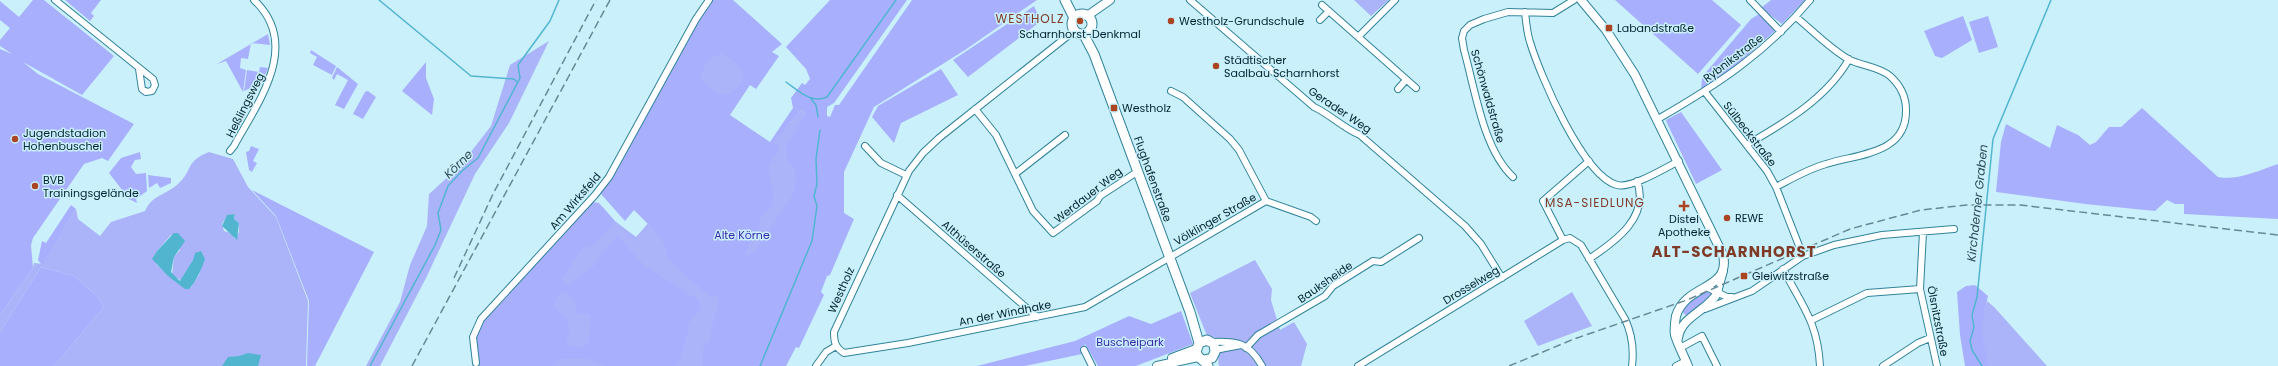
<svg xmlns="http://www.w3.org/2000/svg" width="2278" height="366" font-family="Poppins,sans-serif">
  <rect width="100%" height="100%" fill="#caf0fc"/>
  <path fill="#a8b0fe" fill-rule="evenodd" d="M33 0H44L114 56 82 95 23 62 38 74 134 124 108 161 102 158 84 164 33 238 31 245 33 268 0 315V49L12 54 0 46V40L10 28 0 20V1L19 17Z
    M65 0H101L91 13 94 16 90 21Z
    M713 0H733L782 44 772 52 779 56 756 89 750 85 730 115 770 142 793 108 791 98 802 83 805 85 810 79 806 69 786 47 830 0H907L834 103 827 107V116L830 117 835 105H839L912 0H1037L965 50 874 107 844 172V213L854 219 830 275 827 276 821 292 824 295 799 348 796 347 786 366H479L475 340 481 322 593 202 599 203 616 222 636 237 648 224 634 210 625 221 600 193 622 160 706 6ZM801 110 806 114 773 144Z
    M1615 0H1712L1741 25 1698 74Z
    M1771 0H1805L1782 24 1761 8Z
    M1034 6 1041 21 968 77 953 60Z
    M1759 14 1776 30 1739 63 1701 89 1702 79 1708 70 1751 19Z
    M1963 16 1972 40 1942 58 1935 56 1924 31Z
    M1988 16 1998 47 1979 53 1969 22Z
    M268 34 270 45 251 43 248 59 241 58 240 68 246 70 243 92 226 61 217 64Z
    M311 50 336 66 332 75 313 65 317 57 310 53Z
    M426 62V78L434 99 432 115 402 91Z
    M260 67 268 68 260 87H253L244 91 247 70 259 72Z
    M337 67 358 84 344 109 335 105 348 80 337 74 334 80 332 78Z
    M941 69 958 95 901 123 894 143 872 117 878 106Z
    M368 91 376 97 363 119 353 114 365 92Z
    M2142 108 2218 177C2237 181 2260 170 2278 164V219L2184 214V204H2175L2167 200 2155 211 2085 204 1996 192 2001 142 2006 124 2050 148 2057 125 2078 135 2090 145 2096 142 2109 127H2121Z
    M1681 112 1722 170 1696 184 1667 123 1666 120Z
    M251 146 259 149 253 161 257 163 252 172 249 170 246 152 249 151Z
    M140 152 141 159 135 160 131 167 136 174 146 173 147 191 136 199 137 203 129 199 109 173 121 158Z
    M148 175 171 178V183L160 188 157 183 149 188Z
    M252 190 374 252 315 366H307L309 301 276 216Z
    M71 205 76 209 43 265 41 264 38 260 42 241 46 243Z
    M41 267 74 276 98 297 104 307 54 366H0V332Z
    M1975 285 1988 296C1982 319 1981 344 1991 366H1965L1960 335 1957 292 1966 286Z
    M1705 290 1712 293V297L1688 315 1684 314 1682 310 1684 306Z
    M1181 311 1193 344 1136 366H1098L1085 344 1082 354 1025 366H977L1075 341 1129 316 1151 324Z"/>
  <path fill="#abb3f9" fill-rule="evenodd" d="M1354 0H1389L1371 16Z
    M549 41 509 123 475 174 426 278 380 366H366L400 302 410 265 427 226 429 194 460 166 491 126 510 65Z
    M721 53 733 60 744 73 740 86 727 95 715 93 700 78 707 61Z
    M801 110 806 114 786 146 788 160 794 167 796 175 794 193 754 253 746 256C746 241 761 234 760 218 764 214 770 209 772 203 777 191 767 179 769 166 771 158 778 158 779 144H772Z
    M209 152 233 159 248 187 276 217 308 301 306 366H54L104 307 98 297 74 276 41 267 0 332V315L33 268 34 263 43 264 76 209 78 219 100 236 111 222 145 211C152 195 166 195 178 184 193 171 185 161 209 152ZM235 214 234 219 239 223V232L235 239 231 233 224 231 222 224 227 216ZM171 235 180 250 174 257 172 275 182 281 193 260 204 262 201 265 199 275 191 287 179 284 156 264 157 251Z
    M616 222 635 239 649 222 664 244 668 259 709 296H717L719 302 713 322 710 340 703 348V366H674L679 362 688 331 687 325 700 309 698 300 644 265 617 236 602 253 593 267 569 285 561 279 582 248 591 246Z
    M1255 260 1272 289 1271 300 1280 330 1294 322 1307 344 1301 366H1219C1218 362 1218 345 1217 338L1207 336 1190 293Z
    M568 292 576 304 577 313 591 315 589 343 578 348 566 344 569 331 568 320 554 308 555 299 561 293Z
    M1572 292 1592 326 1538 346 1524 321Z
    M1987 301 1995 308 2047 366H1991C1981 344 1980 324 1987 301Z
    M585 358 606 366H552L561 359Z"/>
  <path fill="#52b5d0" d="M235 214 234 219 239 223 237 240 222 226 227 215Z
    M174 233H178L185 241 174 257 171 272 180 281 193 260 195 253 201 251 205 259C202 268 196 282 189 289H185L168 276 152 259 157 251Z
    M248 353 261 355 258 366H222L228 357 239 356Z"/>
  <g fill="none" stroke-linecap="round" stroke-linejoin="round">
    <path stroke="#52b5d0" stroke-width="1.5" d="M379 0 471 76 514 79 517 82
      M786 82C799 91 811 104 827 97L896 0
      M811 99 816 105 818 117
      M370 366 435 245 441 230 438 213 448 186 462 171 478 158 520 78 518 65 550 21 559 0
      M760 366 812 241 817 206 814 196 817 184 816 159 820 130
      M1982 366 1972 350 1970 341 1974 327 1972 315 1977 297 1993 139 2051 0"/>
    <defs>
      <path id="minor" d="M55 0 153 79 155 85 152 91 146 92 142 89 139 69
        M1190 0 1314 107C1331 115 1343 128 1360 135L1465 226 1481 244 1502 278
        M1750 0 1781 32
        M1322 5 1416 88
        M1525 12C1526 22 1527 33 1530 42 1540 75 1583 176 1617 185 1631 189 1665 168 1679 161
        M1320 20 1329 11
        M1074 31 939 138 923 153 909 171 834 332C834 342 835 347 844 353L908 343 1085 307 1266 201 1311 217 1316 221
        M1358 37 1395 0
        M1398 89 1406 80
        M1171 91 1183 97 1230 139 1239 150 1266 201
        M1705 92 1767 171 1776 187 1803 256
        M975 109 996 135 1033 211 1053 233 1097 201 1100 196 1137 172
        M1658 119C1717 85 1766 53 1810 0
        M1748 144C1786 122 1827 98 1849 59
        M865 146 881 163 906 175
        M230 151 234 146C258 102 302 45 254 0
        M1015 174 1065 135
        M1513 177C1483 149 1475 89 1464 50L1462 38 1464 31 1470 25 1484 19 1508 12 1553 13 1574 0
        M1776 187C1793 178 1808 169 1826 164 1856 154 1907 155 1906 110 1906 97 1900 85 1890 76 1878 66 1861 66 1848 59 1829 48 1813 31 1796 17
        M897 195 1037 317
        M1923 232 1920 289 1937 366
        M1563 240 1543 201 1589 161
        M1589 259C1616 241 1650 217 1637 181
        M1783 269C1802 305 1818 323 1820 366
        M1706 287 1727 297H1732
        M1718 292 1724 271
        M1705 309 1752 291 1803 256 1834 245 1882 235 1954 229
        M1812 320 1867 293 1920 289
        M1212 342C1236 341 1249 342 1262 366
        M1246 348 1258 335 1325 296 1333 286 1373 261 1381 262 1419 238
        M1680 348 1702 336 1717 366
        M1084 350 1092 366
        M1215 350 1241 345
        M476 363 473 337 481 319 595 195 609 177 696 19 709 0
        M816 366 826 352 836 346
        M1358 366 1563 240 1570 238 1581 245 1625 319C1632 334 1634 350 1632 366
        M1676 366 1686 361
        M1883 366 1918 343 1930 338"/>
      <path id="tertiary" d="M1581 0 1606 30 1635 75 1723 255C1731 291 1686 283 1676 316 1675 322 1674 329 1675 335 1678 345 1684 356 1688 366
        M1087 16 1110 0
        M1678 338C1681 316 1708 311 1718 292
        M1172 358 1196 349
        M1157 366 1198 357"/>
      <path id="secondary" d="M1065 0 1074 18
        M1072 24a10 10 0 1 1 20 0a10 10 0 1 1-20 0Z
        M1084 35 1094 54 1190 312 1199 343
        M1204 360 1212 358 1215 352 1214 344 1207 340 1199 343 1196 352C1198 359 1204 360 1208 366"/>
    </defs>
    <use href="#minor" stroke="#30839a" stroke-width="8"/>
    <use href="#tertiary" stroke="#30839a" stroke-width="10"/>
    <use href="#secondary" stroke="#30839a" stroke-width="11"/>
    <use href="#minor" stroke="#fff" stroke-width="6"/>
    <use href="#tertiary" stroke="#fff" stroke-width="8"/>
    <use href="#secondary" stroke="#fff" stroke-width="9"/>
    <path stroke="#668a95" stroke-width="1.5" stroke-dasharray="8 4" stroke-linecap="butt" d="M454 278 493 194 596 0
      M412 366 610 0
      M1509 366 1574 339 1687 300 1850 229 1921 210 1967 205H2020L2278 235"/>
  </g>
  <g fill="#ab4420" stroke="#caf0fc" stroke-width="1.5">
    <circle cx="1080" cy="21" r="4"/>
    <circle cx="1171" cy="21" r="4"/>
    <rect x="1605" y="24" width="8" height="8" rx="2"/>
    <circle cx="1216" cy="66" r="4"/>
    <rect x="1110" y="104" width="8" height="8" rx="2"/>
    <circle cx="15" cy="139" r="4"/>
    <circle cx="35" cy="186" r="4"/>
    <path d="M1682 200h4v4h4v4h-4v4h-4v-4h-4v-4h4z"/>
    <circle cx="1727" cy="218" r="4"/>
    <rect x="1740" y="272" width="8" height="8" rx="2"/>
  </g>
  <g text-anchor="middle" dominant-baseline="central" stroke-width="3" stroke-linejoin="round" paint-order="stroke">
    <g font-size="11" fill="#01242d" stroke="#caf0fc" text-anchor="start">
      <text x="1179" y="21">Westholz-Grundschule</text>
      <text x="1617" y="28">Labandstraße</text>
      <text x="1080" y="34" text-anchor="middle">Scharnhorst-Denkmal</text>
      <text x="1224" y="60">Städtischer<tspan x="1224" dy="13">Saalbau Scharnhorst</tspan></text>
      <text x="1122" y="108">Westholz</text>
      <text x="23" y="133">Jugendstadion<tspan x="23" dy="13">Hohenbuschei</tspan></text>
      <text x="43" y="180">BVB<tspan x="43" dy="13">Trainingsgelände</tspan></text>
      <text x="1735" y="218">REWE</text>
      <text x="1684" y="219" text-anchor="middle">Distel<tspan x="1684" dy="13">Apotheke</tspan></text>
      <text x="1752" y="276">Gleiwitzstraße</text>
    </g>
    <g font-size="11" fill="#01242d" stroke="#caf0fc">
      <text transform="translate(1733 58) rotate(-37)">Rybnikstraße</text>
      <text transform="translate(1488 96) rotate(74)">Schönwaldstraße</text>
      <text transform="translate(245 105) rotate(-63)">Heßlingsweg</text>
      <text transform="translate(1340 110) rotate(34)">Gerader Weg</text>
      <text transform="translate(1750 134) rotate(52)">Sülbeckstraße</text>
      <text transform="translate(1153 179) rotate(70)">Flughafenstraße</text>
      <text transform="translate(1088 195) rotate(-38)">Werdauer Weg</text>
      <text transform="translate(575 201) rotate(-49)">Am Wirksfeld</text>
      <text transform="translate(1215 219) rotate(-30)">Völklinger Straße</text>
      <text transform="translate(974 249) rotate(41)">Althüserstraße</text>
      <text transform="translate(1325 282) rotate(-35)">Bauksheide</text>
      <text transform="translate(1471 285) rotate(-31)">Drosselweg</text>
      <text transform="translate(841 290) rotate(-66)">Westholz</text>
      <text transform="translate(1005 313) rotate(-11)">An der Windhake</text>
      <text transform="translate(1938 321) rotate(79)">Ölsnitzstraße</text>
    </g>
    <g font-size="11" fill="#3927aa" stroke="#caf0fc">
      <text x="742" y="235">Alte Körne</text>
      <text x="1130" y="342">Buscheipark</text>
    </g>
    <g font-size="12" letter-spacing="1" fill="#7e3a24" stroke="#caf0fc">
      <text x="1030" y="18">WESTHOLZ</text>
      <text x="1595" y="202">MSA-SIEDLUNG</text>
    </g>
    <g font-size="12" font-style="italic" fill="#2c4a53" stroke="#caf0fc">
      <text transform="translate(458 164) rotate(-45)">Körne</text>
      <text transform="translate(1977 203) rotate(-84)">Kirchderner Graben</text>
    </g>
    <g font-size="15" font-weight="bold" letter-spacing="1" fill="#7e3a24" stroke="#caf0fc">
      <text x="1734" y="251">ALT-SCHARNHORST</text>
    </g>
  </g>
</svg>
